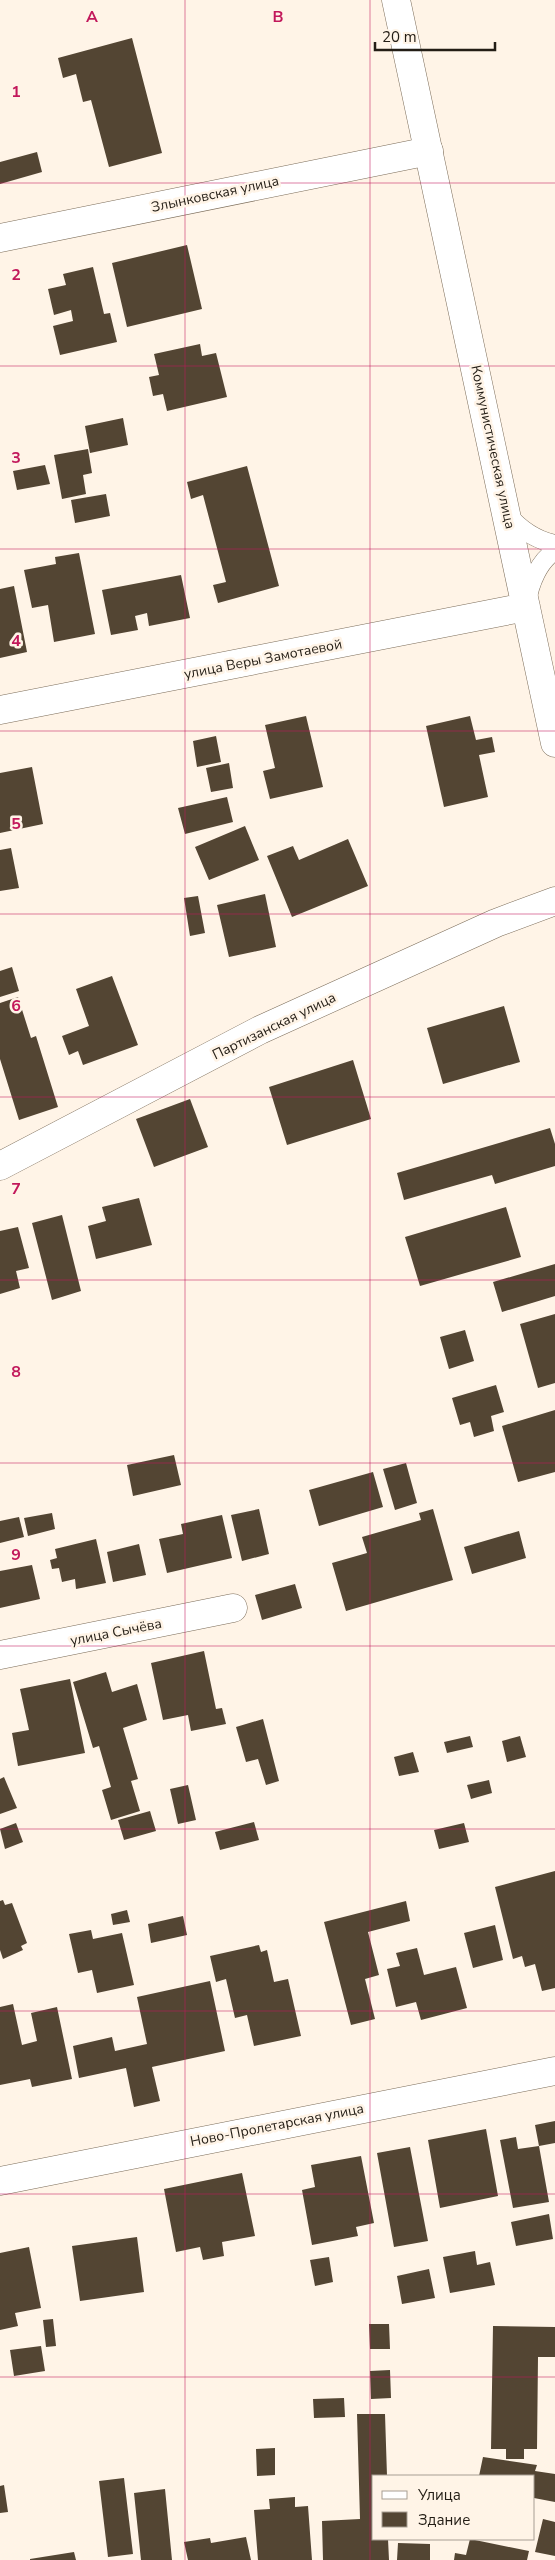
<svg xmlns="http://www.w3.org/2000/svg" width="555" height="2560" font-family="'Nunito Sans',sans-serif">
  <rect width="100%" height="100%" fill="#fff4e7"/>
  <path fill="#534533" d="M132 38 162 153 109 167 91 100 83 102 76 74 63 78 58 58Z
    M37 152 42 172 0 184V162Z
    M187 245 202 309 127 327 112 263Z
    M93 267 104 314 110 313 117 342 60 355 53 326 73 321 71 310 54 315 48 289 66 285 63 274Z
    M200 344 202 356 216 353 227 397 167 411 163 394 153 396 149 377 159 375 154 354Z
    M123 418 128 445 90 453 85 426Z
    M88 449 92 473 83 475 86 494 62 499 54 455Z
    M45 465 50 484 17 490 13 471Z
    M247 466 279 586 218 603 213 585 226 582 203 495 191 499 187 482Z
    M106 494 110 516 75 523 71 500Z
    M79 553 95 634 54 642 48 605 32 608 24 570 56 564 55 557Z
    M181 575 190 618 149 626 147 613 135 616 138 630 111 635 102 590Z
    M14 586 27 652 0 658V589Z
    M306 716 323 787 270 799 263 771 275 768 265 725Z
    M470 716 476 740 492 737 495 752 479 755 488 797 444 807 426 726Z
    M216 736 221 762 197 767 193 741Z
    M229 763 233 788 211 792 206 768Z
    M32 767 43 824 0 833V773Z
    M227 797 233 822 185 834 178 808Z
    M245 826 259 860 209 880 195 847Z
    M348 839 368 886 292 917 267 856 293 846 299 860Z
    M11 848 19 888 0 891V850Z
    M265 894 276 947 229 957 217 905Z
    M198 896 205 933 190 936 184 898Z
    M12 967 19 991 0 997V971Z
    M112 976 138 1045 83 1065 78 1051 69 1055 62 1036 89 1026 76 989Z
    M18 997 31 1038 36 1036 58 1107 19 1120 0 1059V1003Z
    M504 1006 520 1062 443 1084 427 1028Z
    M353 1060 371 1119 287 1145 269 1087Z
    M190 1099 208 1147 154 1167 136 1119Z
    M550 1128 555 1144V1166L495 1184 492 1175 404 1200 397 1173Z
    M139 1198 152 1245 96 1259 88 1226 106 1221 102 1207Z
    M506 1207 521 1257 420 1286 405 1237Z
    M62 1215 81 1291 52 1300 32 1223Z
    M18 1227 29 1268 16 1271 20 1288 0 1294V1231Z
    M555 1264V1296L502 1312 493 1282Z
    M555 1314V1383L538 1388 520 1324Z
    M465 1330 474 1361 449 1369 440 1337Z
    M496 1385 504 1412 491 1416 494 1431 474 1437 470 1422 460 1425 452 1398Z
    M555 1410V1472L518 1482 502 1426Z
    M174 1455 181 1485 133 1496 127 1465Z
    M406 1463 417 1503 395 1510 383 1469Z
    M373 1472 383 1507 319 1526 309 1490Z
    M259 1509 269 1554 242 1561 231 1515Z
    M433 1509 453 1580 346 1611 332 1563 367 1553 362 1537 421 1520 419 1513Z
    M52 1513 55 1529 28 1536 24 1518Z
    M222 1515 232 1558 167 1573 159 1539 183 1534 181 1524Z
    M19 1517 24 1537 0 1543V1521Z
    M519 1531 526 1558 472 1574 464 1547Z
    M96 1539 106 1583 76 1589 75 1579 62 1582 59 1568 52 1569 50 1560 57 1558 55 1549Z
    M139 1544 146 1575 113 1582 107 1552Z
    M32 1565 40 1599 0 1608V1571Z
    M295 1584 302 1608 262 1620 255 1595Z
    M204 1651 216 1709 222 1708 226 1724 191 1731 188 1715 163 1720 151 1663Z
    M106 1672 112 1692 137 1684 147 1720 123 1728 138 1779 131 1781 140 1811 111 1820 102 1790 111 1787 99 1746 93 1748 73 1682Z
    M70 1679 85 1753 18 1766 12 1733 29 1730 20 1689Z
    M263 1719 279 1781 266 1785 258 1759 246 1762 236 1727Z
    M470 1736 473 1747 447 1753 444 1742Z
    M520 1736 526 1757 507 1762 502 1741Z
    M413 1752 419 1772 399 1776 394 1757Z
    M4 1777 17 1808 0 1814V1779Z
    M489 1780 492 1793 471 1799 467 1785Z
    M188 1785 196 1820 178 1824 170 1789Z
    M150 1811 156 1831 124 1840 118 1820Z
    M254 1822 259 1840 220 1850 215 1832Z
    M16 1823 23 1842 5 1849 0 1829Z
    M464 1823 469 1842 439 1849 434 1830Z
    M555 1871V1988L542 1991 535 1964 525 1967 522 1956 513 1959 495 1887Z
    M3 1900 5 1905 12 1903 27 1943 21 1946 23 1950 3 1959 0 1950V1901Z
    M406 1901 410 1921 368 1932 379 1975 365 1979 375 2019 351 2025 324 1922Z
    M127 1910 130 1922 113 1925 111 1914Z
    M183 1916 187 1935 151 1943 148 1924Z
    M495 1925 503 1960 473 1968 464 1933Z
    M91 1930 93 1939 122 1933 134 1985 97 1993 92 1970 78 1973 69 1934Z
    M259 1945 261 1952 267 1950 274 1982 288 1979 301 2036 254 2046 247 2015 235 2018 226 1979 216 1982 210 1956Z
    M417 1948 424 1975 456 1967 467 2008 421 2020 416 2002 396 2007 387 1969 400 1966 396 1953Z
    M210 1981 225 2051 152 2067 160 2101 134 2107 126 2068 79 2078 73 2046 112 2037 115 2051 147 2044 137 1997Z
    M13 2004 22 2045 37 2041 31 2013 57 2007 72 2079 32 2087 30 2079 0 2085V2007Z
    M555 2121V2143L539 2146 535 2125Z
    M486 2129 498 2196 440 2208 428 2140Z
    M516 2137 518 2149 539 2146 549 2202 513 2208 500 2140Z
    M410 2147 428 2241 394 2247 377 2153Z
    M361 2156 374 2223 356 2227 358 2236 312 2245 302 2190 315 2187 311 2165Z
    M242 2173 255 2236 222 2242 224 2256 203 2260 200 2247 176 2252 164 2189Z
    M549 2214 553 2239 516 2246 511 2222Z
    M137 2237 144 2292 80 2301 72 2246Z
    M29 2247 41 2308 15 2313 18 2326 0 2330V2253Z
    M475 2251 477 2265 490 2262 495 2285 450 2293 443 2257Z
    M329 2257 333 2282 315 2286 310 2260Z
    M429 2269 435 2298 402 2304 397 2276Z
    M53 2319 56 2346 46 2347 43 2320Z
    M369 2324H389L390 2349H370Z
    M493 2326 555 2327V2357H538L537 2449H524V2459H506V2449H491Z
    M41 2346 45 2371 14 2376 10 2350Z
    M390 2370 391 2398 371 2399 370 2371Z
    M344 2398 345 2417 314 2418 313 2399Z
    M357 2414H385L387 2476H374V2539H388L389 2560H323L322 2521 360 2519Z
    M275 2448V2475L257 2476 256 2449Z
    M483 2457 537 2465 535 2471 555 2474V2502L534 2498V2476H479Z
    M124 2478 133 2554 108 2557 99 2481Z
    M4 2485 8 2512 0 2513V2486Z
    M165 2489 172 2560H141L134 2493Z
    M295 2497V2507L308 2506 312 2560H258L254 2510 270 2509 269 2499Z
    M543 2519 555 2522V2556L535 2552Z
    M246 2537 251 2560H188L184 2542 210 2538 211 2543Z
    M470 2539 529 2551 527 2560H454L455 2553 466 2555Z
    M398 2543 430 2544V2560H397Z
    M74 2552 76 2560H30V2559Z"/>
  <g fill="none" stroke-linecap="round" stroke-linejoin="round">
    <defs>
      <path id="lane" d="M508 515C521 530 535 540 555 544
        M527 602C530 583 539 561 555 551"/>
      <path id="street" d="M0 238 429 151
        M0 1166 260 1030 496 923 555 901
        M0 1655 233 1608
        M0 2181 555 2071"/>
      <path id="secondary" d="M396 0 555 743
        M0 710 526 607"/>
    </defs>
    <use href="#lane" stroke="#7b6c59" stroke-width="19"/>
    <use href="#street" stroke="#7b6c59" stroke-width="29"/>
    <use href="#secondary" stroke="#7b6c59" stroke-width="29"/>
    <use href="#lane" stroke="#fff" stroke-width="18"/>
    <use href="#street" stroke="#fff" stroke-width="28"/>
    <use href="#secondary" stroke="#fff" stroke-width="28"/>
  </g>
  <path fill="none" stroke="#c2185b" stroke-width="1" stroke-opacity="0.55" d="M185 0V2560M370 0V2560M0 183H555M0 366H555M0 549H555M0 731H555M0 914H555M0 1097H555M0 1280H555M0 1463H555M0 1646H555M0 1829H555M0 2011H555M0 2194H555M0 2377H555"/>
  <g text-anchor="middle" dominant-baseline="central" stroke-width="5" stroke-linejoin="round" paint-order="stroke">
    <g font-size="14" fill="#231d15" stroke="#fff4e7">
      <text transform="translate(215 194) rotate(-12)">Злынковская улица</text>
      <text transform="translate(493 447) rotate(78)">Коммунистическая улица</text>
      <text transform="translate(263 659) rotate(-11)">улица Веры Замотаевой</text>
      <text transform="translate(274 1026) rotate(-26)">Партизанская улица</text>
      <text transform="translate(116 1632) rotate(-11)">улица Сычёва</text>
      <text transform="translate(277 2125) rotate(-11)">Ново-Пролетарская улица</text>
    </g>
  </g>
  <g font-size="16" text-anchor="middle" font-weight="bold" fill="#c2185b" stroke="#fff4e7" stroke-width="5" stroke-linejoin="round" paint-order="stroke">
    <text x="92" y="22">A</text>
    <text x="278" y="22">B</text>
    <text x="16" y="97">1</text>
    <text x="16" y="280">2</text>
    <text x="16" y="463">3</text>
    <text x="16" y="646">4</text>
    <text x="16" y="829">5</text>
    <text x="16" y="1011">6</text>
    <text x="16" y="1194">7</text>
    <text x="16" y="1377">8</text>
    <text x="16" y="1560">9</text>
  </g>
  <rect x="372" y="2475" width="162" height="65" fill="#fff4e7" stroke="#a79e93"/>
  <rect x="382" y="2491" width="25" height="8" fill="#ffffff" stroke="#a79e93"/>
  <text x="418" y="2500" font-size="15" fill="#231d15">Улица</text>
  <rect x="382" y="2512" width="25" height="15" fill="#534533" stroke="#a79e93"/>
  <text x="418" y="2525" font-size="15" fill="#231d15">Здание</text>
  <path d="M375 42v8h120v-8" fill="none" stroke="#231d15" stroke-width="2.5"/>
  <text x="382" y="42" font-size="15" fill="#231d15" stroke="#fff4e7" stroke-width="4" paint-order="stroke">20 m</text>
</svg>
